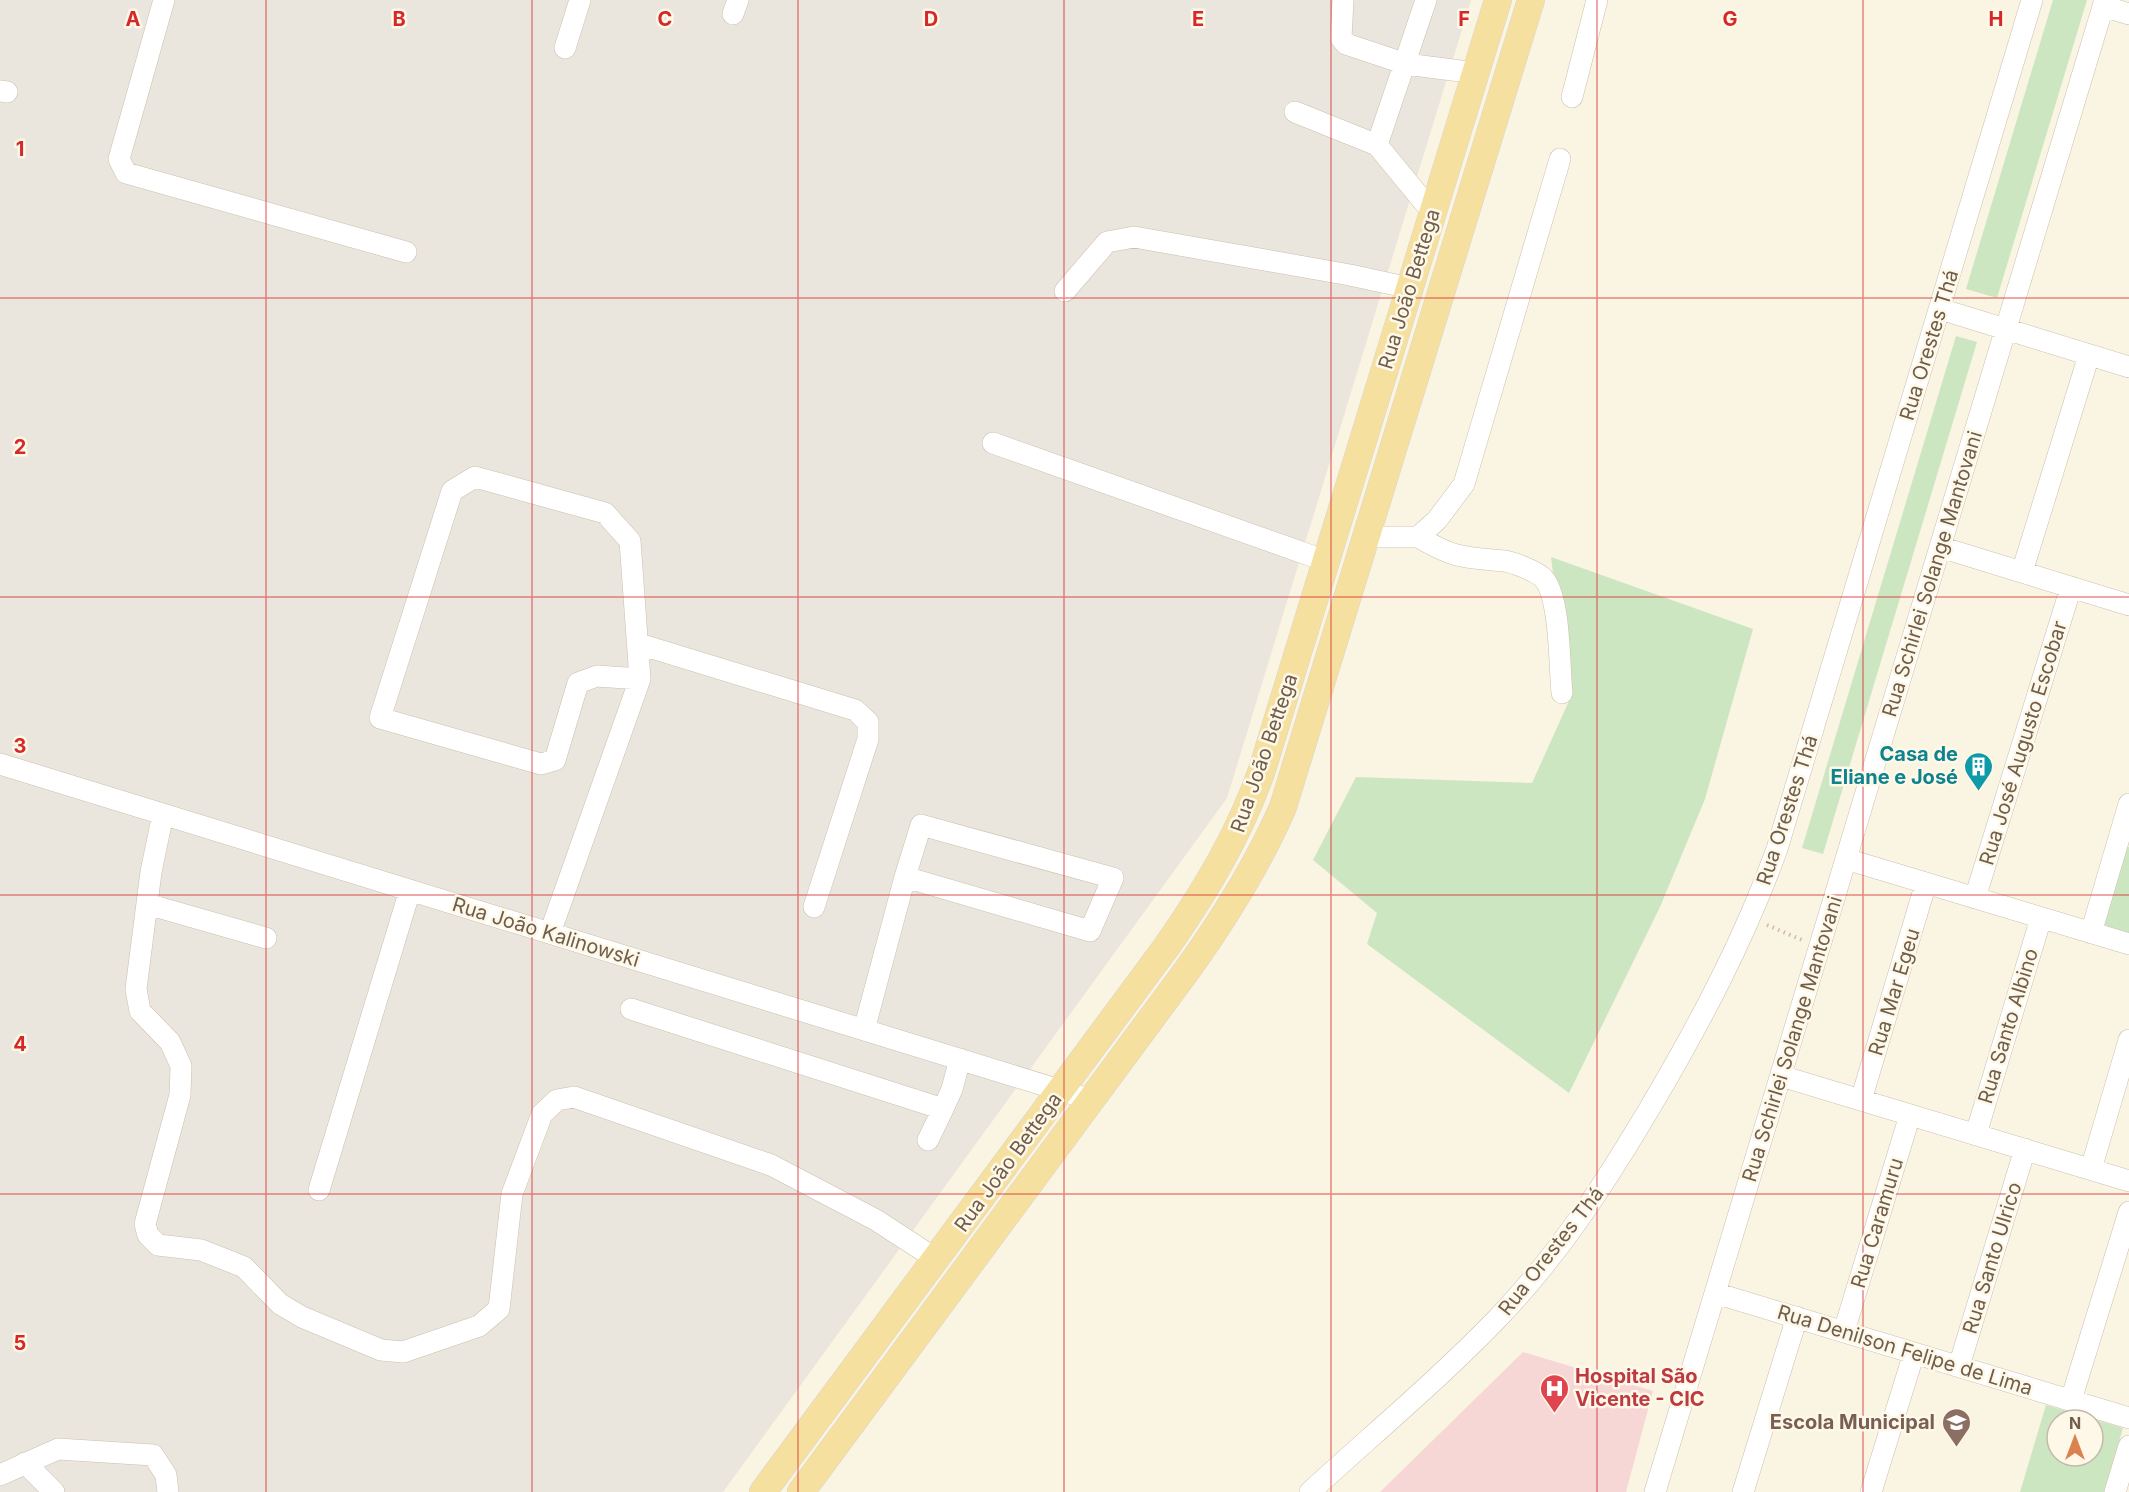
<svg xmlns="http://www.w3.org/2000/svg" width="2129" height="1492" font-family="Inter,sans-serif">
  <rect width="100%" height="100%" fill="#faf4e2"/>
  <path fill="#eae5dd" d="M0 0H1471L1227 798 723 1492H0Z"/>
  <path fill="#f7d7d6" d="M1523 1352 1653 1391 1626 1492H1380Z"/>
  <path fill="#cce6c2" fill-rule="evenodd" d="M2053 0H2087L1997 298 1966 289Z
    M1956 336 1977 342 1823 854 1802 848Z
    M1551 557 1753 629 1705 799 1660 907 1569 1093 1367 944 1377 913 1313 860 1356 777 1532 783 1569 701Z
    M2124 845 2129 847V936L2099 927Z
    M2046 1405 2123 1428 2104 1492H2020ZM2057 1420H2093V1456H2057Z"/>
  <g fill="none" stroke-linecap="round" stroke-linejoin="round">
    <defs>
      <path id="minor" d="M164 0 119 159 126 173 406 252
        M1343 0 1341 38 1346 44 1406 64 1476 73
        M2103 6 2129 14
        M733 14 738 0
        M565 48 580 0
        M0 91 7 92
        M1572 97 1597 0
        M1295 112 1377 145 1433 213
        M1377 145 1426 0
        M1065 291 1107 242 1134 237 1350 275 1410 288
        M1940 309 2129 367
        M993 443 1326 561
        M1366 537H1418L1437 520 1464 484 1560 159
        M1418 537C1456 559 1462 557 1504 561 1513 562 1535 571 1542 577 1561 594 1559 667 1562 693
        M1940 547 2129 605
        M2022 572 2089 355
        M639 644 855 710 868 722V739L814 907
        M0 764 1092 1100
        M163 814 151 872 136 989 140 1011 170 1042 181 1066 180 1095 145 1224 148 1235 158 1245 201 1250 244 1267 280 1304 302 1317 381 1350 403 1352 479 1326 499 1309 512 1194 542 1114 557 1100 574 1097 771 1165 876 1220 936 1259
        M1846 859 2129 944
        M1975 898 2071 587
        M147 904 266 938
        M550 933 640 679 630 541 605 513 475 477 452 491 380 718 541 764 555 760 578 683 597 676 640 679
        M2091 933 2129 804
        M631 1009 943 1109 952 1089 960 1059
        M864 1030 905 877 1090 931 1113 878 921 825 905 877
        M1781 1076 2129 1181
        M1861 1100 1926 883
        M1976 1134 2041 918
        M928 1140 943 1109
        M2091 1169 2129 1040
        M319 1190 410 890
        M1715 1293 2129 1418
        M1844 1331 1910 1115
        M1959 1366 2025 1149
        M2071 1400 2129 1212
        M25 1463 54 1492
        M0 1475 58 1449 153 1455 166 1475 168 1492
        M1310 1492C1372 1435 1438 1380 1497 1319 1558 1256 1606 1182 1651 1106 1700 1023 1744 940 1777 849L2032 0
        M1655 1492 2105 0
        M1743 1492 1797 1317
        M1871 1492 1914 1353
        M2115 1492 2129 1446"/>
      <path id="major" d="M763 1492 1167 946C1206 890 1239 835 1262 770L1498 0
        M801 1492 1188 969C1225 917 1258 865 1283 807L1531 0"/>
    </defs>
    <use href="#minor" stroke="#cdbfad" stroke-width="22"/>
    <use href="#major" stroke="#dad5d0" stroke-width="28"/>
    <path stroke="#d2baa0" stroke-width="4" stroke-dasharray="1.5 4.5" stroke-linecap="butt" d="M1767 925 1802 940"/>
    <use href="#minor" stroke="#fff" stroke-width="21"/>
    <use href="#major" stroke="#f5e09f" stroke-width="27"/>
  </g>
  <path fill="none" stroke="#d62828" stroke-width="1.5" stroke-opacity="0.55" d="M266 0V1492M532 0V1492M798 0V1492M1064 0V1492M1331 0V1492M1597 0V1492M1863 0V1492M0 298H2129M0 597H2129M0 895H2129M0 1194H2129"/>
  <defs>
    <symbol id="building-pin" viewBox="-11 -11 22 30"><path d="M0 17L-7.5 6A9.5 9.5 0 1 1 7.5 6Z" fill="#0f9aa8" stroke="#fef8e8"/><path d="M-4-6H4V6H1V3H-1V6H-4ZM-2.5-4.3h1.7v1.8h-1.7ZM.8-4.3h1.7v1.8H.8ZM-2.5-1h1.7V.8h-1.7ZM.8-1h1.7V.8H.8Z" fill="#fff"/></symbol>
    <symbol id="hospital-pin" viewBox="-11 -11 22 30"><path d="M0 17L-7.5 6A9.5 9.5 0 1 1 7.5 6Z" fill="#e0444e" stroke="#fef8e8"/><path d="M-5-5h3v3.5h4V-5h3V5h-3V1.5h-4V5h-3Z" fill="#fff"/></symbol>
    <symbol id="school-pin" viewBox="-11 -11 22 30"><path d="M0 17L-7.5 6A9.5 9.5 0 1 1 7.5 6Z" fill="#8d6e63" stroke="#fef8e8"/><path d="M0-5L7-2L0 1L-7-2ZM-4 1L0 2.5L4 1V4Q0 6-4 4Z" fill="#fff"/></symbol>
  </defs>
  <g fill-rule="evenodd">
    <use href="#building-pin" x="1962" y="750" width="33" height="45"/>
    <use href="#hospital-pin" x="1538" y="1372" width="33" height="45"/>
    <use href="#school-pin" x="1940" y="1406" width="33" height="45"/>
  </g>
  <g text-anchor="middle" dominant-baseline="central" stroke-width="5" stroke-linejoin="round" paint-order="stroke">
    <g font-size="20" fill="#705d4b" stroke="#fef8e8">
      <text transform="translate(1409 289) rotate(-73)">Rua João Bettega</text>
      <text transform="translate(1929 345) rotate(-73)">Rua Orestes Thá</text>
      <text transform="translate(1932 574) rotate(-73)">Rua Schirlei Solange Mantovani</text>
      <text transform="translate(2023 743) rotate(-73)">Rua José Augusto Escobar</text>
      <text transform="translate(1264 753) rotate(-71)">Rua João Bettega</text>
      <text transform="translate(1787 810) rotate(-72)">Rua Orestes Thá</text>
      <text transform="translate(546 932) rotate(17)">Rua João Kalinowski</text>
      <text transform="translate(1894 992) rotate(-73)">Rua Mar Egeu</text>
      <text transform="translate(2008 1026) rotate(-73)">Rua Santo Albino</text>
      <text transform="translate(1792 1039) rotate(-73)">Rua Schirlei Solange Mantovani</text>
      <text transform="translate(1008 1162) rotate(-54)">Rua João Bettega</text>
      <text transform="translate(1877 1223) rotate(-73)">Rua Caramuru</text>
      <text transform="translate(1551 1251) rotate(-52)">Rua Orestes Thá</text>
      <text transform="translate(1992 1258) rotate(-73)">Rua Santo Ulrico</text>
      <text transform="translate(1905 1350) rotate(17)">Rua Denilson Felipe de Lima</text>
    </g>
    <g font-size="20" font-weight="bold" fill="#0d838f" stroke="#fef8e8" text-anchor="end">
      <text x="1958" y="754">Casa de<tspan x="1958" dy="23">Eliane e José</tspan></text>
    </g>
    <g font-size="20" font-weight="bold" fill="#be3a42" stroke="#fef8e8" text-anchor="start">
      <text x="1575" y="1376">Hospital São<tspan x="1575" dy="23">Vicente - CIC</tspan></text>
    </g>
    <g font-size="20" font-weight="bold" fill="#785e54" stroke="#fef8e8" text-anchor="end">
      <text x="1935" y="1422">Escola Municipal</text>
    </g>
  </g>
  <g font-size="20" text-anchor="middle" font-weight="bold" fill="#d62828" stroke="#fef8e8" stroke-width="5" stroke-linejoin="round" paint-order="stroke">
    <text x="133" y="26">A</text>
    <text x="399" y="26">B</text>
    <text x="665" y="26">C</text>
    <text x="931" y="26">D</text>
    <text x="1198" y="26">E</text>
    <text x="1464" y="26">F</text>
    <text x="1730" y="26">G</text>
    <text x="1996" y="26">H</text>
    <text x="20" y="156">1</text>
    <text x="20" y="454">2</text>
    <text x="20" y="753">3</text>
    <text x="20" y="1051">4</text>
    <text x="20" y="1350">5</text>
  </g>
  <g transform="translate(2075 1438)"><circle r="28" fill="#fef8e8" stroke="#c5baa9" stroke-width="1.5"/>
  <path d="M0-4.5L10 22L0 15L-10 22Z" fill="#dc8150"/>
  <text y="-9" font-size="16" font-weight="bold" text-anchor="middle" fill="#705d4b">N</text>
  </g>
</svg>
